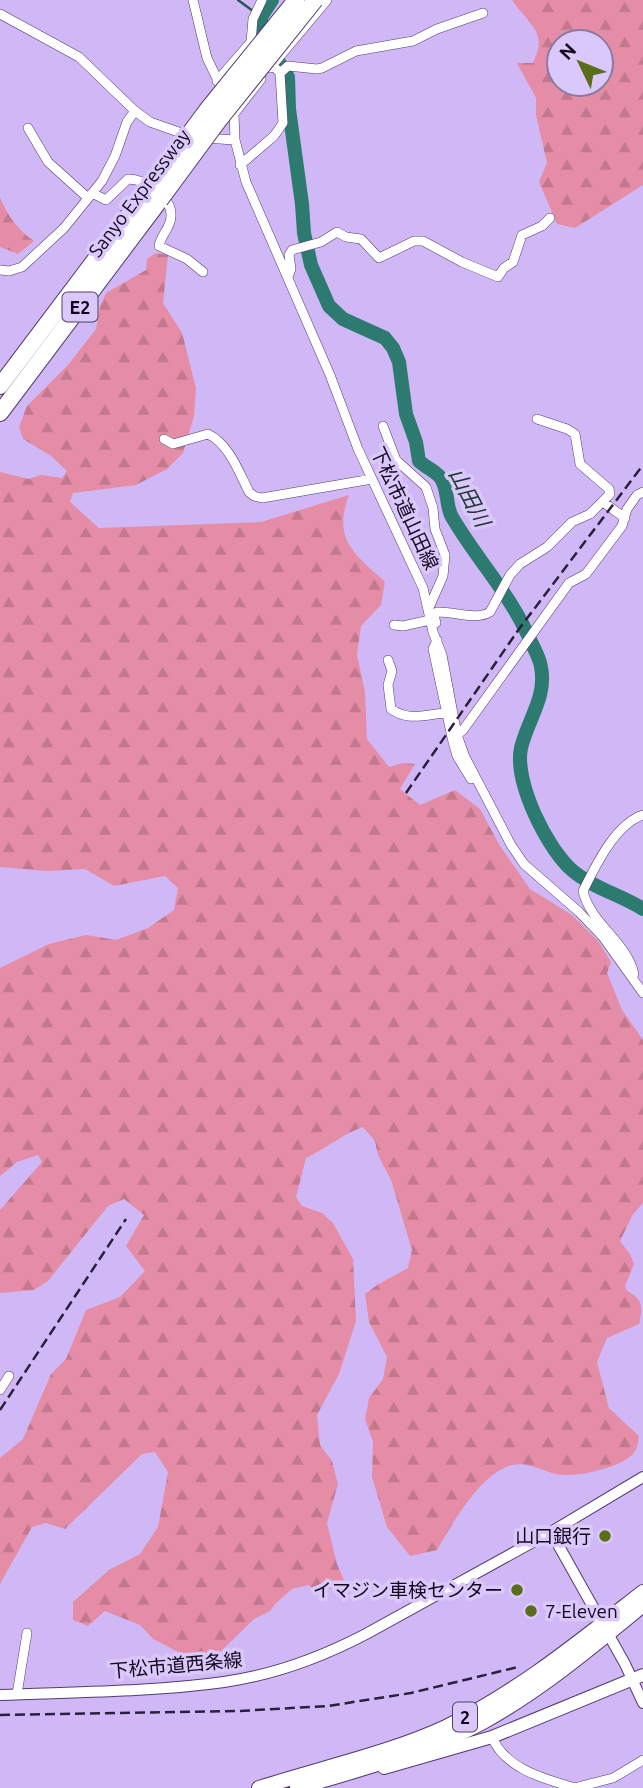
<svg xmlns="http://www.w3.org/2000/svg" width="643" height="1788" font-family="Ubuntu,'Noto Sans JP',sans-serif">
  <defs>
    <pattern id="forest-firs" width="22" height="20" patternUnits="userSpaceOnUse" patternTransform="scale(1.75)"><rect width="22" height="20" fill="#e58da6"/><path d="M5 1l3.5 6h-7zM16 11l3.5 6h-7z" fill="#c3788e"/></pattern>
  </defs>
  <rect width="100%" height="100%" fill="#d0b8f6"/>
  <path fill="url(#forest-firs)" fill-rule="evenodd" d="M512 0H643V185L575 228 557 224 539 182 547 163 536 115V98L517 63H533C549 31 528 24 512 0ZM559 42H601V84H559Z
    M0 197C7 215 18 230 34 241L18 254 0 247Z
    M156 253 168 255 163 303 182 333 196 388 194 416 183 453 167 469 136 485 73 493 70 502 99 528 261 522 349 495C332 540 355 554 385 582L381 605 361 626 357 655 365 692 367 739 389 767 403 763 415 764 400 789 420 805 455 790 480 809 500 846 530 889 572 915 599 942 611 962 607 973 622 1010 643 1040V1203L633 1214 620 1241 630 1254 634 1264 625 1286 627 1291C643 1299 643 1307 639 1324L607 1338 597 1362 609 1408 639 1436C638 1440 638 1448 635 1451 625 1468 574 1478 556 1474 540 1470 526 1460 509 1466 479 1476 452 1524 437 1550L410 1556 387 1527 372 1477 373 1442 365 1419 369 1398 383 1379 387 1357 369 1322 365 1294 377 1285 408 1268 412 1250 391 1180 378 1155 375 1141 363 1127C342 1134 326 1149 306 1158L296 1197 302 1206 322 1213 333 1223 353 1259 356 1321 339 1374 317 1415 320 1445 332 1461 338 1484 327 1523 337 1564 344 1580 339 1586 319 1592 308 1585 292 1589 275 1604 270 1611 254 1619 212 1660 190 1658 153 1639 140 1625 105 1611 88 1626 73 1620V1602L109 1570 140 1554 158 1527 168 1472 155 1452 142 1454 65 1529 46 1523 32 1527 0 1584V1458L23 1439 51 1374 66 1359 86 1310 120 1297 145 1271 126 1246 144 1215 124 1199 108 1206 48 1281 34 1290 0 1293V1210L42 1162 38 1155 17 1162 0 1176V968L49 944 86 935 116 940 148 928 174 910 178 888 165 876 114 886 85 869 47 871 0 867V472L29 479 41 475 62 478 67 471 51 456 23 439 19 427 27 406 68 365 96 329 100 306 106 293 146 270 147 259Z"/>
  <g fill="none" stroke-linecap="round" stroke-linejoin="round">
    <path stroke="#255857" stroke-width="2.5" d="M238 0 261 17"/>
    <path stroke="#2d7b70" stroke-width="14" d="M272 0 261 17V26L265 39 288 77 289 109 302 204 304 233 311 265 329 306 343 319 385 338 393 348 399 362 406 414 416 442 419 461C425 467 434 470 440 477 449 488 445 505 452 517 477 560 512 596 531 642 535 650 540 659 541 667 547 697 528 719 521 748 514 782 547 849 573 871 593 888 621 895 643 909"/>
    <defs>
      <path id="minor" d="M193 0 207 58 224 93
        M0 14 79 57 135 111 150 122 190 136
        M270 68 327 0
        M280 73 288 66 317 69 322 68 356 51 413 41 437 29 483 13
        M217 81 251 42 253 19 262 0
        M231 105 234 114 235 140 246 182 330 375 358 449 423 588 433 632 442 655 457 735 465 757 511 845 524 864 579 912 603 937 643 993
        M234 114 261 79
        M28 128 48 162 88 198
        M204 138 235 140
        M240 165 274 136 283 123 280 73 251 42
        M92 193 106 200 128 179C145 179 172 197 171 216 171 228 161 234 159 246L187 259 203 272
        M0 270 9 271 22 267 64 228 102 181 115 156 127 122 135 111
        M288 277 291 269 289 255 292 250 321 242 337 232 346 237 361 239 379 258 414 241H423L462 262 498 277 504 268 513 262 522 235 542 226 550 218
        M383 426 396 460 426 487 433 508 435 529 445 555 443 576 428 610
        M164 439 173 444 208 434C229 444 239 472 249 492L254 496 262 498 372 479
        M603 502 625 518
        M436 623 434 615 437 612C453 611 475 621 490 612L510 575 520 564 547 547 572 522 590 514 610 494 609 489 580 464 575 434 567 429 537 419
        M394 625 403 626 430 620
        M437 640 433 649 453 742 457 756 471 779
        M388 660 392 671 388 685 391 709C409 722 426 714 447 713
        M457 735 463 730 569 583 586 574 622 526 627 509 637 495 643 492
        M634 974C627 942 590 923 583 891 595 867 615 824 643 815
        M0 1390 9 1376
        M17 1694 27 1633
        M492 1737C505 1769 545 1779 575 1788
        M574 1788 613 1778 643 1760"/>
      <path id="tertiary" d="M551 1532 625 1664 643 1703
        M0 1695C73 1692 152 1692 224 1682 273 1675 322 1657 366 1634L551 1532 643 1477"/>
      <path id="secondary" d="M384 1768 492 1737 643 1675"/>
      <path id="trunk" d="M259 1788C321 1768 387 1754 446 1727 518 1692 580 1641 643 1592
        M297 1788C360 1769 425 1753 483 1722 541 1690 592 1647 643 1605"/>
      <path id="motorway" d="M0 386 147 191
        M0 413 160 200"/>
    </defs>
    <use href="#minor" stroke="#513b6f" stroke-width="10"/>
    <use href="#tertiary" stroke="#513b6f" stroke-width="12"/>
    <use href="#secondary" stroke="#513b6f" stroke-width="14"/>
    <use href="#trunk" stroke="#513b6f" stroke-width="16"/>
    <use href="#motorway" stroke="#513b6f" stroke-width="18"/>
    <use href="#minor" stroke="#fff" stroke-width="9"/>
    <use href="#tertiary" stroke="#fff" stroke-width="10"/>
    <use href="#secondary" stroke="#fff" stroke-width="12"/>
    <use href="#trunk" stroke="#fff" stroke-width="14"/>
    <use href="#motorway" stroke="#fff" stroke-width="16"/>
    <path stroke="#2b203b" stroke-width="2.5" stroke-dasharray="10 5" stroke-linecap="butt" d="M406 793 519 629 643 465
      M0 1410 126 1219
      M0 1715 239 1711 328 1706 411 1693 518 1667"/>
    <defs>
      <path id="motorway-bridge" d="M147 191 207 110 296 0
        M160 200 219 120 315 0"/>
    </defs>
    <use href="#motorway-bridge" stroke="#513b6f" stroke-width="18" stroke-linecap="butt"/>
    <use href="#motorway-bridge" stroke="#fff" stroke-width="16"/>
  </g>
  <g fill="#5a6d1b" stroke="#dbc8fa" stroke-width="2.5">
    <circle cx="605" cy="1536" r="7"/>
    <circle cx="517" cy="1590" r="7"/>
    <circle cx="531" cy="1611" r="7"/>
  </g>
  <g text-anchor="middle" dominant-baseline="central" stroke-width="7" stroke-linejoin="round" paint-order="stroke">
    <g fill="#dbc8fa" stroke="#4e4260" stroke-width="2">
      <rect x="62.5" y="292.5" width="35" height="29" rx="5"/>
      <rect x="453" y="1702.5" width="24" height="29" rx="5"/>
    </g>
    <g font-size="18" font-weight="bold" fill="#12081e">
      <text x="80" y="307">E2</text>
      <text x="465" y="1717">2</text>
    </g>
    <g font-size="19" fill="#12081e" stroke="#dbc8fa">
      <text transform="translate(139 193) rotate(-53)">Sanyo Expressway</text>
      <text transform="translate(405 508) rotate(65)">下松市道山田線</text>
      <text transform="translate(176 1665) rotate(-5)">下松市道西条線</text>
    </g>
    <g font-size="19" fill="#12081e" stroke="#dbc8fa" text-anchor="end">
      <text x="591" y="1536">山口銀行</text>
      <text x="503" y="1590">イマジン車検センター</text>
      <text x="545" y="1611" text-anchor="start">7-Eleven</text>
    </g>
    <g font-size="21" font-style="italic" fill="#1d3631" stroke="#dbc8fa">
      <text transform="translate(470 497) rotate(62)">山田川</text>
    </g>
  </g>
  <g transform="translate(580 63) rotate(313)"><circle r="33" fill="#dbc8fa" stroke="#8b7ba2" stroke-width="2"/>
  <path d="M0-5L12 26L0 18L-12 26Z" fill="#5a6d1b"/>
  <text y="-10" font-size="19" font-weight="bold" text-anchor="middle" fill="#12081e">N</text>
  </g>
</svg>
